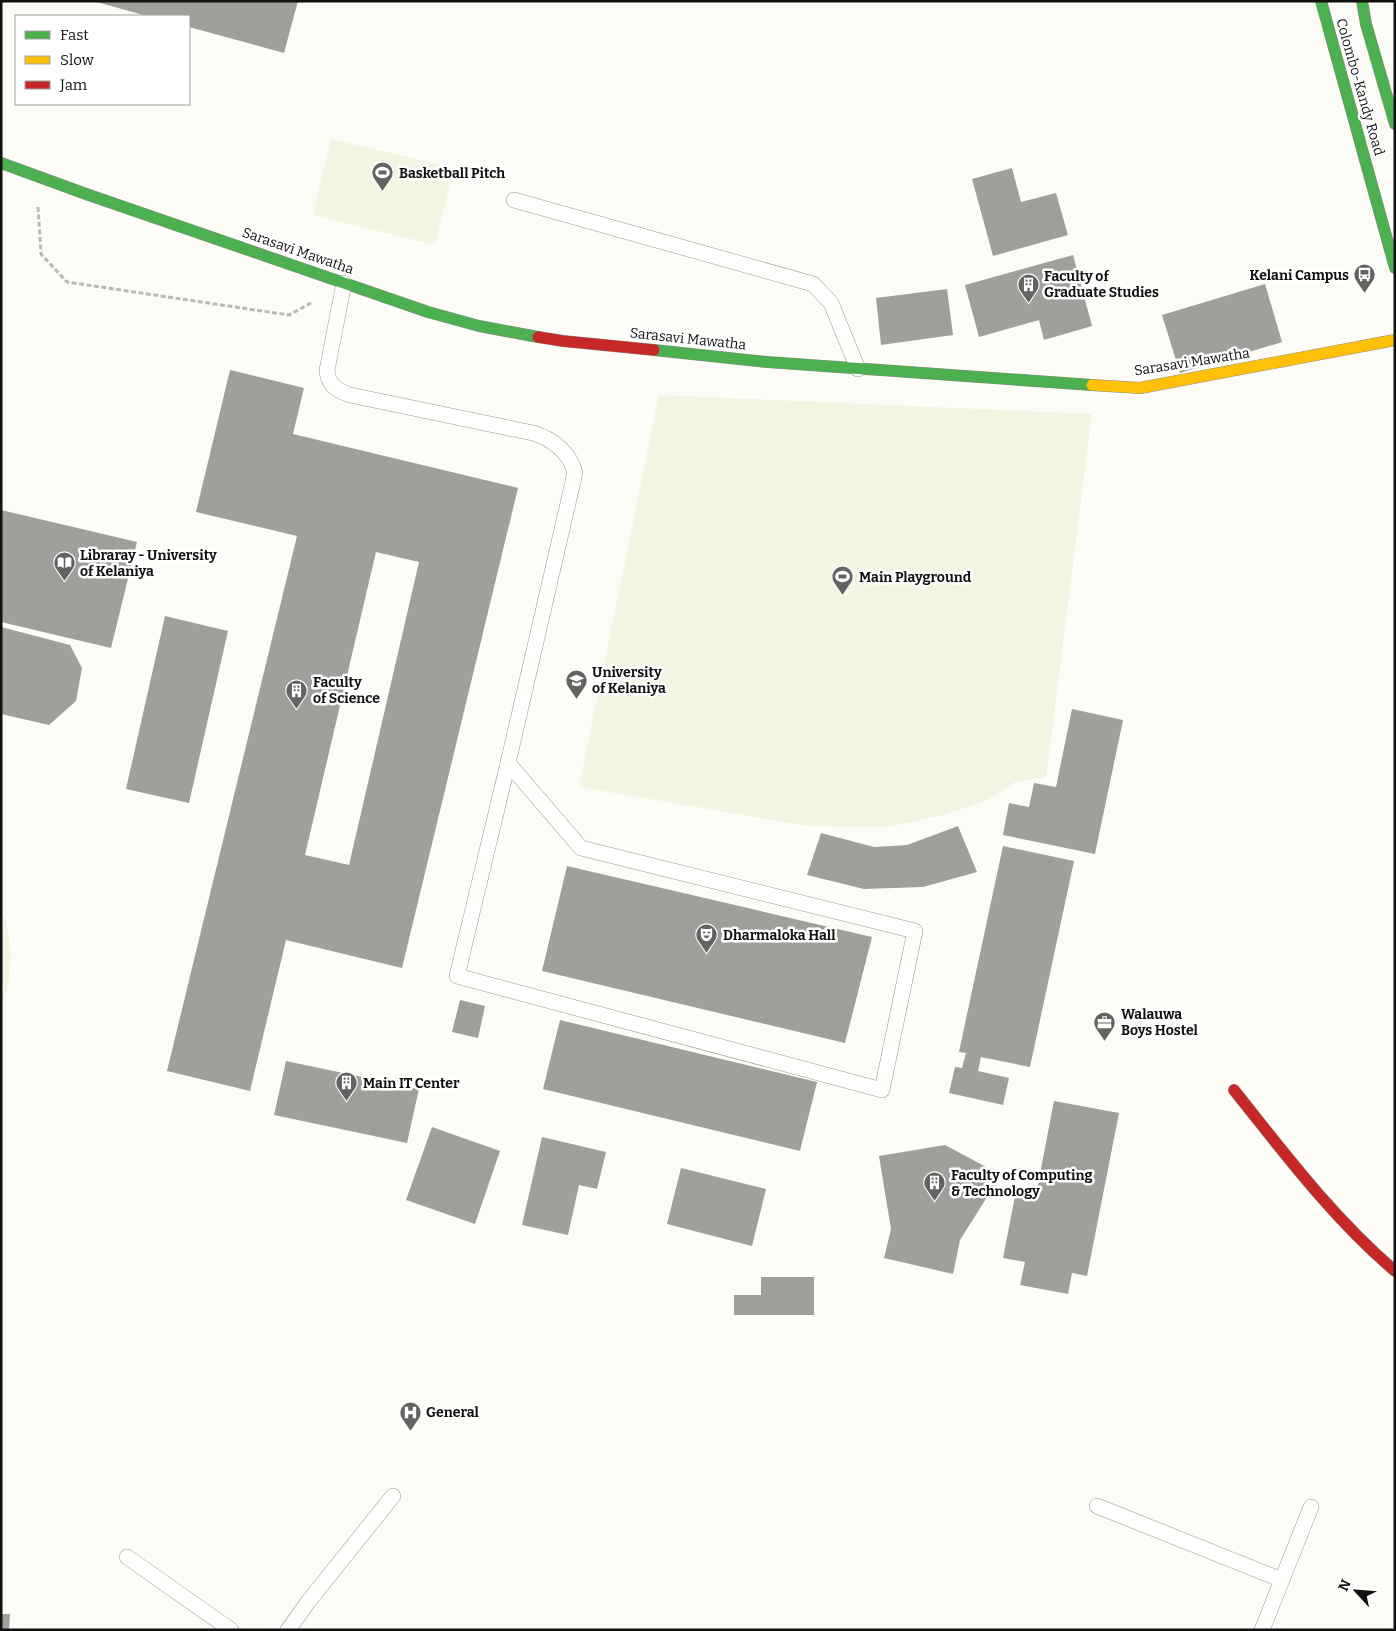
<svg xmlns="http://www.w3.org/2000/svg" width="1396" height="1631" font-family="Bitter,serif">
  <rect width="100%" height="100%" fill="#fdfcf7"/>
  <path fill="#f0f6e1" d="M331 139 454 168 435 245 313 215Z
    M659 395 1092 414 1046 778 1017 781 989 799 968 807 939 816 886 827 810 826 579 787Z
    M1 909C16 945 11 978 1 1014Z"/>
  <path fill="#a19f9c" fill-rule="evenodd" d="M93 1H298L284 53 189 27V16H147Z
    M1012 168 1021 202 1056 193 1068 235 993 256 972 179Z
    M1073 255 1092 326 1044 340 1039 320 979 337 965 285Z
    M1265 284 1282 342 1180 373 1162 315Z
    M947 289 953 335 881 345 876 298Z
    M230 370 304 388 293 434 518 488 402 968 286 940 250 1091 167 1071 297 536 196 512ZM376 552 419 562 349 865 305 855Z
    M1 510 137 542 111 648 1 622Z
    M165 616 228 631 189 803 126 789Z
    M1 627 70 645 82 668 76 701 49 725 1 714Z
    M1072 709 1123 720 1095 854 1003 835 1009 803 1029 807 1034 783 1056 787Z
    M958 826 977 872 923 887 864 889 807 875 821 833 874 847 907 845Z
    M1003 846 1074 861 1030 1067 981 1057 978 1071 1009 1078 1003 1105 949 1093 955 1067 962 1068 966 1053 959 1052Z
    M567 866 872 937 845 1043 542 971Z
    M460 1000 485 1006 478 1038 452 1032Z
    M560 1020 817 1082 800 1151 543 1089Z
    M286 1061 419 1089 407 1143 274 1115Z
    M1054 1101 1119 1113 1087 1276 1072 1273 1068 1294 1020 1285 1025 1262 1003 1258 1015 1196 1035 1200Z
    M432 1127 500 1151 475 1224 406 1200Z
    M542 1137 606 1152 597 1189 579 1185 568 1235 522 1225Z
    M945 1145 1001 1175 960 1240 953 1274 884 1258 891 1229 879 1156Z
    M681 1168 766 1189 752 1246 667 1224Z
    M761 1277H814V1315H734V1295H761Z
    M1 1614H10L9 1630H1Z"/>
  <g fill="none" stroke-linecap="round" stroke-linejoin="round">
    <defs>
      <path id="lane" d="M514 200 813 284 831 303 858 369
        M344 283 327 370C328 385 336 390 350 395L533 433C553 439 570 453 575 473L508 763 581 848 915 931 882 1090 457 976 508 763
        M1097 1506 1282 1580
        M127 1557 231 1630
        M288 1630 308 1602 393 1496
        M1262 1630 1311 1507"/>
      <path id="fast" d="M1321 1 1395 268
        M1362 1 1366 24 1395 124
        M1 163 86 194 428 312 479 326 538 337
        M654 350 767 362 1092 385"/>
      <path id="slow" d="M1092 385 1140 388 1395 340"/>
      <path id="jam" d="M538 337 563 341 654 350
        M1234 1090C1285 1154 1333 1218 1395 1271"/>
    </defs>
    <use href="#lane" stroke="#979795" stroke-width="16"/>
    <use href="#fast" stroke="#8e8d8b" stroke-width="12"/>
    <use href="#slow" stroke="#8e8d8b" stroke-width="12"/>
    <use href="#jam" stroke="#8e8d8b" stroke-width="12"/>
    <path stroke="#b9b9b8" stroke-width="3" stroke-dasharray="5 2.5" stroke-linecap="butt" d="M38 207 41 254 67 282 289 315 311 303"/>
    <use href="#lane" stroke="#fffffe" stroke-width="15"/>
    <use href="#fast" stroke="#4caf50" stroke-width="11"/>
    <use href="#slow" stroke="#ffc107" stroke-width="11"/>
    <use href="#jam" stroke="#c62828" stroke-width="11"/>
  </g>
  <defs>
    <symbol id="stadium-pin" viewBox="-11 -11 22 30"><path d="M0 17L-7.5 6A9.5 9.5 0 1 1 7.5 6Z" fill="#646362" stroke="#fff"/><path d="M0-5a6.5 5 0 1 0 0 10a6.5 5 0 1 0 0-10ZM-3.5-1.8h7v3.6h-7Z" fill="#fff"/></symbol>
    <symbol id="bus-pin" viewBox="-11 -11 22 30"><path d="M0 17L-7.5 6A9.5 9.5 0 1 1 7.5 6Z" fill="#646362" stroke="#fff"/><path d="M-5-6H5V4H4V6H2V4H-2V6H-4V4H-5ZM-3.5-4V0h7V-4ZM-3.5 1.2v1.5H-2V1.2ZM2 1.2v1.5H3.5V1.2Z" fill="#fff"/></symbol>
    <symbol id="building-pin" viewBox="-11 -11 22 30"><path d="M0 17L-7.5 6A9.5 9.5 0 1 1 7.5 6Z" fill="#646362" stroke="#fff"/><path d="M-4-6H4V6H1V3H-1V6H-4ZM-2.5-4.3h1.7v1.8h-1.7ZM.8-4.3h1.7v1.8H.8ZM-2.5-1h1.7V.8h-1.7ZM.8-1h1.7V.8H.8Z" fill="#fff"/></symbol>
    <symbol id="library-pin" viewBox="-11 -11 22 30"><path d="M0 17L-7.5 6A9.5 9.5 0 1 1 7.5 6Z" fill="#646362" stroke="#fff"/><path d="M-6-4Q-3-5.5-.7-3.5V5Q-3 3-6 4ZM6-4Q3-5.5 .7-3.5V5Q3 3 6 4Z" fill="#fff"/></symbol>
    <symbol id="university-pin" viewBox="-11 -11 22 30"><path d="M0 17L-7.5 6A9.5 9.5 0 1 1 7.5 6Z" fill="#646362" stroke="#fff"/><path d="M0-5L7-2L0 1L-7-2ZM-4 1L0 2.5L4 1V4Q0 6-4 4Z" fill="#fff"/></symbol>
    <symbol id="theatre-pin" viewBox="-11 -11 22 30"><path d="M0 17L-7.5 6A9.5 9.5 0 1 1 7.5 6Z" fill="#646362" stroke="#fff"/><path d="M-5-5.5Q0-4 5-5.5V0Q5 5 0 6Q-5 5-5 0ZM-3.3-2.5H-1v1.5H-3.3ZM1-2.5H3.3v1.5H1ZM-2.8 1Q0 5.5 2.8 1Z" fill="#fff"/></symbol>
    <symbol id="office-pin" viewBox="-11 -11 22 30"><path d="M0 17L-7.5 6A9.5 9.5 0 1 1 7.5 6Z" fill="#646362" stroke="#fff"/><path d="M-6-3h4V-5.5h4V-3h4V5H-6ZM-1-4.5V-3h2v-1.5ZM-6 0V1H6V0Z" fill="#fff"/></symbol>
    <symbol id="hospital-pin" viewBox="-11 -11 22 30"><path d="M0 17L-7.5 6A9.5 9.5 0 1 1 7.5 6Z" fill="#646362" stroke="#fff"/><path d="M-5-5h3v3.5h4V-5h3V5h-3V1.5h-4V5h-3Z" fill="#fff"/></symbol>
  </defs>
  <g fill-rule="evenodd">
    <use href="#stadium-pin" x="370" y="160" width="25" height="34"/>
    <use href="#bus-pin" x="1352" y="262" width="25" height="34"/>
    <use href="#building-pin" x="1016" y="272" width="25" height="34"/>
    <use href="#library-pin" x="52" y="550" width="25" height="34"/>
    <use href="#stadium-pin" x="830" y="564" width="25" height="34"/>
    <use href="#university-pin" x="564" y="668" width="25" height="34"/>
    <use href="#building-pin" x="284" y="678" width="25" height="34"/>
    <use href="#theatre-pin" x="694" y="922" width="25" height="34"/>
    <use href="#office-pin" x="1092" y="1010" width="25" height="34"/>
    <use href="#building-pin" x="334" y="1070" width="25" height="34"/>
    <use href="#building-pin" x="922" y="1170" width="25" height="34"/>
    <use href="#hospital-pin" x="398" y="1400" width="25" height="34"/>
  </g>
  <g text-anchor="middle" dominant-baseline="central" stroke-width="5" stroke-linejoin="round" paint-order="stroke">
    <g font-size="14" fill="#111" stroke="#fff">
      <text transform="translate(1360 87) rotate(74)">Colombo-Kandy Road</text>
      <text transform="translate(298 251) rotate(19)">Sarasavi Mawatha</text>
      <text transform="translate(688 339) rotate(6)">Sarasavi Mawatha</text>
      <text transform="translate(1192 362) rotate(-9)">Sarasavi Mawatha</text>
    </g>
    <g font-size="14" font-weight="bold" fill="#111" stroke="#fff" text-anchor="start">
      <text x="399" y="173">Basketball Pitch</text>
      <text x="1349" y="275" text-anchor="end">Kelani Campus</text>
      <text x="1044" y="276">Faculty of<tspan x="1044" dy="16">Graduate Studies</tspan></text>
      <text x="80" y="555">Libraray - University<tspan x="80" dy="16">of Kelaniya</tspan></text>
      <text x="859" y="577">Main Playground</text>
      <text x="592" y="672">University<tspan x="592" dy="16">of Kelaniya</tspan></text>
      <text x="313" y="682">Faculty<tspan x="313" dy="16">of Science</tspan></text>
      <text x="723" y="935">Dharmaloka Hall</text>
      <text x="1121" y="1014">Walauwa<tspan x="1121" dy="16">Boys Hostel</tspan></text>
      <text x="363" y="1083">Main IT Center</text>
      <text x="951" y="1175">Faculty of Computing<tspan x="951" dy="16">&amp; Technology</tspan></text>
      <text x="426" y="1412">General</text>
    </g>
  </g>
  <rect width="1396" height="1631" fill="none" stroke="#111111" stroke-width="5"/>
  <rect x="15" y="15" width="175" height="90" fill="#ffffff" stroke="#a0a0a0"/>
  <rect x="25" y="31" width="25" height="8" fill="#4caf50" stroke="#a0a0a0"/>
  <text x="60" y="40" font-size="15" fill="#111111">Fast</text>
  <rect x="25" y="56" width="25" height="8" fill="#ffc107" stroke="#a0a0a0"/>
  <text x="60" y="65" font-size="15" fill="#111111">Slow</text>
  <rect x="25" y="81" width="25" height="8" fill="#c62828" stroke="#a0a0a0"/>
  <text x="60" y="90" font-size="15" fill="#111111">Jam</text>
  <g transform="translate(1356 1591) rotate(296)" stroke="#ffffff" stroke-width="4" paint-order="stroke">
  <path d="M0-4L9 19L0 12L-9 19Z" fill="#111111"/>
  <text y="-8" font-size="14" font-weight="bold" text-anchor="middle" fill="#111111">N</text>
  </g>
</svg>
